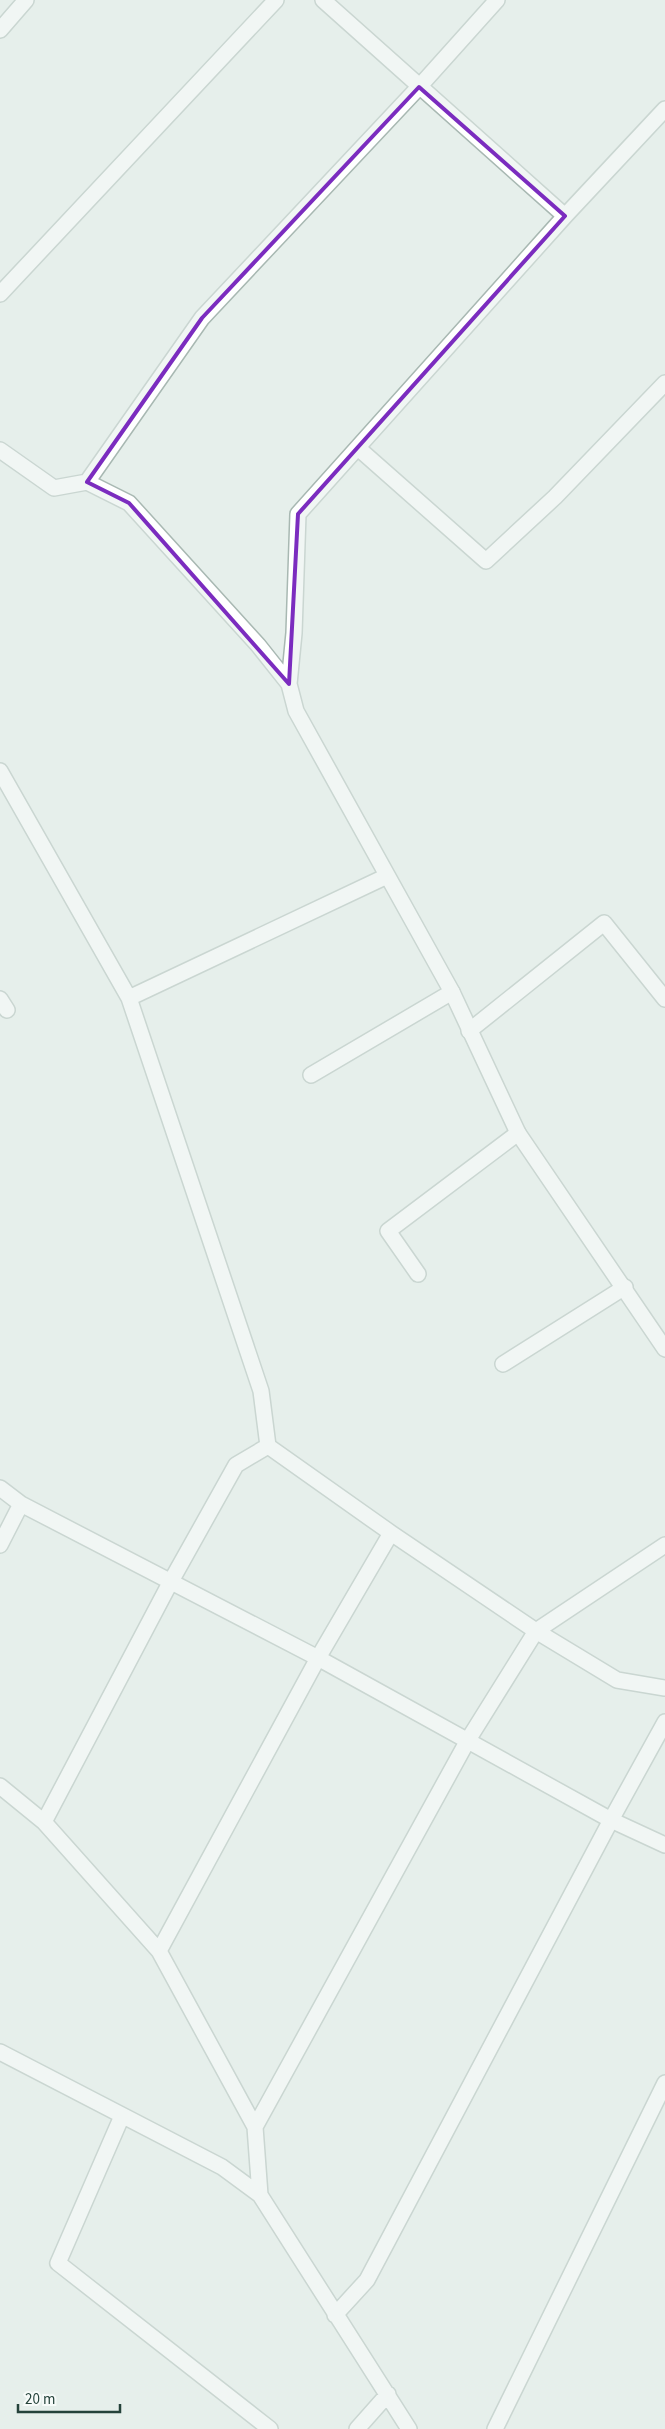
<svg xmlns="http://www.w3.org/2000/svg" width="665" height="2429" font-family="'Source Sans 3',sans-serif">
  <rect width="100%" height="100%" fill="#e6efeb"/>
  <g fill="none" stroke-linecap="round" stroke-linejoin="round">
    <defs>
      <path id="service" d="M469 1031 604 923 665 999
        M311 1075 452 992
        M418 1274 388 1231 518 1133
        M503 1364 625 1287"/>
      <path id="minor" d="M323 0 565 216
        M0 30 26 0
        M665 109 565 216 298 514 294 633 289 684 296 711 452 992 518 1133 665 1349
        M0 294 276 0
        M358 448 486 561 555 497 665 383
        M0 450 54 488 87 482 129 503 258 645 289 684
        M87 482 202 318 419 87 497 0
        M0 771 129 998 261 1391 268 1446 391 1533 536 1631 617 1680 665 1688
        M129 998 387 876
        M0 999 7 1010
        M0 1488 21 1504 318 1658 611 1820 665 1845
        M0 1545 21 1504
        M0 1786 44 1822 159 1951 255 2127 260 2195
        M44 1822 170 1583 236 1465 268 1446
        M159 1951 318 1658 391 1533
        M0 2052 222 2167 260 2195 409 2429
        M122 2116 58 2263 270 2429
        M255 2127 468 1740 536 1631 665 1545
        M335 2315 367 2280 611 1820 665 1722
        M357 2429 388 2394
        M495 2429 665 2083"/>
    </defs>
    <use href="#service" stroke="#a8b8b2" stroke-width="18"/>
    <use href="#minor" stroke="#a8b8b2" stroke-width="18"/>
    <use href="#service" stroke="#fff" stroke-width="15"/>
    <use href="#minor" stroke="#fff" stroke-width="15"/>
  </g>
  <path d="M0 0H665V2429H0ZM419 87 565 216 298 514 289 684 129 503 87 482 202 318Z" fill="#e6efeb" fill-opacity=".55" fill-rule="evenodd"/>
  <path fill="none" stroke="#7b2cbf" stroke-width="4" stroke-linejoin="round" d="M419 87 565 216 298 514 289 684 129 503 87 482 202 318Z"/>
  <path d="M18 2404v8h102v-8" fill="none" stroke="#24423a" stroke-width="2.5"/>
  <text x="25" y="2404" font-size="15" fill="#24423a" stroke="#f7fbf9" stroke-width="4" paint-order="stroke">20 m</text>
</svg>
